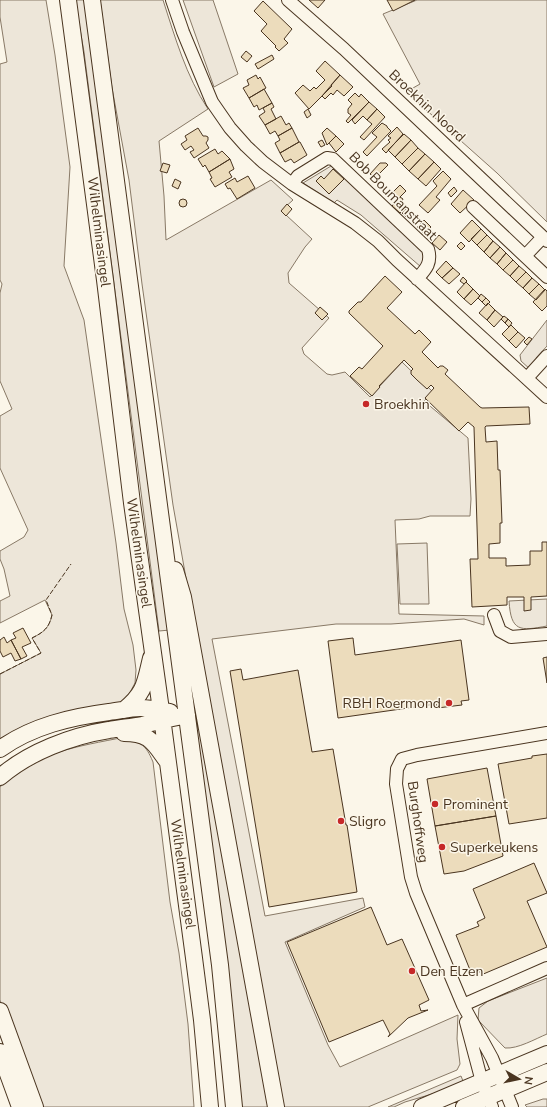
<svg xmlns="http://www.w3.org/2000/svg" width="547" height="1107" font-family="'Nunito Sans',sans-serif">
  <rect width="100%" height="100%" fill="#fbf6e9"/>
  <path fill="#ede6d9" stroke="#887966" d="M0 0H46L55 55 70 167 64 266 84 320 116 543 124 609 133 645 136 670 135 683 129 694 124 700 112 707 0 744V674L41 653 32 638C44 632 49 628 52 615L45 600 0 623V601L10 596 4 569 0 559V551L24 537 28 530 0 468V416L12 409 0 381V293L2 284 0 280V64L7 62 0 17Z
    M75 0H86L170 630 159 631 84 52Z
    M100 0H163C175 37 186 76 208 109L159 141 164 196 166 240 271 180 293 200 283 209 286 215 312 239 305 247 288 273 289 283 329 318 302 348 304 354 327 374 332 375 345 372 370 397 402 362 433 392 424 401 468 438 471 499 470 516H430L419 519 395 520 399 614 484 616V625L464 619 391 624H336L212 639 265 916 363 898 365 907 285 942 328 1045 340 1067 458 1015 457 1039 460 1064 457 1070 368 1107H280L173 505 142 284 129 180 112 88Z
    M183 0H213L238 74 214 87Z
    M417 0H547V222L497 173 406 92 420 84 383 14Z
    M331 166 334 167 422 249 425 256 421 267 361 215 337 200 334 203 303 183Z
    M547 320V346L536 358 537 359 531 370 521 361 520 355Z
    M427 543 429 604H400L397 544Z
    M547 599V626C520 631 511 632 509 601Z
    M179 602 272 1107H241Z
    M125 737C142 745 145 743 153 762L170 902 179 953 188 1024 194 1107H40L0 1000V787C38 751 76 747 125 737Z
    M547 978V1034C535 1039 518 1049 505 1048L478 1020 479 1008 488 1001Z
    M461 1076 463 1081 449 1089 405 1102 394 1107H388Z
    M543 1099H547V1107H527L525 1105Z"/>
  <path fill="#ecdcbc" stroke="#4a3520" d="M309 0H325L318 8Z
    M387 0H415L393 11Z
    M263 1 292 29 284 39 288 43 279 51 275 47 276 46 261 31 267 24 254 11Z
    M246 51 252 56 247 62 241 57Z
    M272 55 274 59 258 69 255 64Z
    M325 61 340 75 331 85 332 86 309 109 295 93 303 85 310 91 314 87 316 89 325 80 316 71Z
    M256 75 258 79 260 77 266 88 249 98 243 88 249 85 247 80Z
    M340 75 353 87 344 96 337 90 333 95 331 93 325 99 322 96Z
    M264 89 272 103 259 110 257 105 254 107 249 98Z
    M355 93 359 97 361 94 369 102 348 123 346 121 351 115 348 113V109L352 104 348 100Z
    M369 102 377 109 367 120 363 116 355 124 352 120Z
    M272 103 274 107 271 109 276 119 265 125 259 116 265 112 263 108Z
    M308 109 311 115 307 118 304 112Z
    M377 109 385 117 364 140 360 137 372 124 367 120Z
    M281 116 286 125 289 123 292 128 278 136 275 131 270 134 265 125Z
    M382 123 387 126V127L391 131 367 156 363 152 377 137 372 133Z
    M397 127 403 134 386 153 382 149 390 142 388 140 391 138 388 136Z
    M198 128 203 136H206L208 137V140L206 143 209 148 194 158 190 152 194 150 191 146 185 150 181 144 187 140 185 136Z
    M292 128 299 142 280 153 275 143 280 140 278 136Z
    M327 128 336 136 327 145 322 133Z
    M404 134 411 140 395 157 388 150Z
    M336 136 344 144 336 152 329 143Z
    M322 140 325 145 321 147 318 142Z
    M411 140 418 148 402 164 395 157Z
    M299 142H300L307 155 294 163 291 159 285 162 280 153Z
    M418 148 425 154 409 171 402 164Z
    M215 149 218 154 222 151 230 159 209 172 205 165 203 167 198 159Z
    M425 154 434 162 418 179 409 171Z
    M230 159 234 169 229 172 232 177 215 187 210 179 212 178 209 172Z
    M434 162 441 169 426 186 418 179Z
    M163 163 170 165 167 173 160 171Z
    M380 163H386L388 165 375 178 370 174Z
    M333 169 344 179 329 194 316 181 321 176 324 179Z
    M443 171 451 179 436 197 440 200 428 213 419 205 437 186 433 181Z
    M248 176 255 188 237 199 230 188 228 189 225 184 235 178 237 182Z
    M175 179 181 182 178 189 172 186Z
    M400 185 406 191 399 198 393 192Z
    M454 187 457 191 451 197 448 193Z
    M463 190 474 200 460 213 451 204Z
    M400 197 403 199 402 201 407 206 400 213 392 206Z
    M179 203a4 4 0 1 1 8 0a4 4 0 1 1-8 0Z
    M287 204 292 209 286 216 281 211Z
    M405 209 410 213 406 217 402 213Z
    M424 220 431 227 424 234 417 227Z
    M472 220 481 229 469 242 460 233Z
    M481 229 487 235 477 245 471 239Z
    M439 235 447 242 440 250 432 243Z
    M487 235 493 241 484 252 477 245Z
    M493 241 500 247 490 258 484 252Z
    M461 242 465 246 461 250 457 246Z
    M500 247 506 253 497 264 490 258Z
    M506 253 513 260 503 270 497 264Z
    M513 260 519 266 510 276 503 270Z
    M446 261 453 268 442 278 436 272Z
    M519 266 526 272 516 282 510 276Z
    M453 268 460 274 449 284 442 278Z
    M526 272 532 278 523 288 516 282Z
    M385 276 402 292 387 308 415 334 419 330 431 342 422 352 438 368 440 366H443L448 370 445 374 480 407 482 408 529 407 530 424 486 426 485 427 486 442 497 441 498 470H500L502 523H500V543L489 544V558H506V566L530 565V551H542V542H547V596L531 597V610L524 611V597H507V605L472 607 470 559H478L474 427 468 422 459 431 425 398 434 388 431 385 427 389 417 380 411 374V371L413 369 404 360 379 386 380 387 372 396 350 376 359 367 362 369 383 346 349 313V311L358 302H361Z
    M463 277 467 281 464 284 460 281Z
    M532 278 539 284 529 294 523 288Z
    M466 282 473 289 464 299 457 292Z
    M539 284 545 290 536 300 529 294Z
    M473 289 480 296 471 305 464 299Z
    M545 289 547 291V306L542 311 533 302Z
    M481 294 486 298 482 302 478 298Z
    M486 298 490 302 486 306 482 302Z
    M488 303 495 310 487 320 479 313Z
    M320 307 328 314 322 320 315 313Z
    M495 310 503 317 494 327 487 320Z
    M504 316 508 319 505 323 501 319Z
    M508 319 512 323 509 327 505 323Z
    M511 325 518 332 509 341 502 334Z
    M518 332 525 338 516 348 509 341Z
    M529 337 532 339 527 345 524 342Z
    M23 628 31 643 22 647 27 656 21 659 11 640 16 638 13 633Z
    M4 637 7 643 11 640 21 659 15 661 11 653 3 657 0 651V640Z
    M353 638 355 655 461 640 469 700 461 701 462 705 437 708 436 704 338 718 328 641Z
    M547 657V683L543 658Z
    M241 669 243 680 298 670 312 752 333 749 346 825H347L357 892 269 907 230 671Z
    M547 754V818L509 824 498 764 532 758V756Z
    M487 768 496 816 435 826 427 779Z
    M496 816 503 856 464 871 444 874 435 826Z
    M534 863 547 893 527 901 547 947 481 975 480 972 478 971 477 973 475 972 476 970H470L456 935 479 926 477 922 485 918 473 889Z
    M371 907 387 945 402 939 429 1000 419 1005 421 1011 428 1010 408 1018 388 1037 390 1034 383 1020 329 1042 287 942Z"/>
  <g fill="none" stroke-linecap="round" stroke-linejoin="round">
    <defs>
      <path id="minor" d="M172 0 183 32 212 102 230 128 246 146 263 162 292 184 355 223 378 241 397 260 547 397
        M288 0 344 49 547 241
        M292 184 298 176 327 158 333 159 428 249C432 263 426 269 417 279
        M473 207 547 277
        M525 256 543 237
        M527 378 547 356
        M494 615 500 631 511 637 547 634
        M463 1005 547 968
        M466 1022 482 1082 492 1107
        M512 1107 492 1058 463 1005 416 893 411 877 396 784 397 769 402 759 417 755 547 733"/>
      <path id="major" d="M68 0 105 280 132 503 161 710 194 958 202 1020 210 1107
        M92 0 220 965 234 1107
        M175 570 183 597 276 1107
        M124 710C145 693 145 683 151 658
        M124 733C150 733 153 742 167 761
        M0 749C32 726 71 717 109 712 119 711 130 708 140 708 150 708 160 710 170 712
        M0 777C29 752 71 736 109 730 120 728 131 727 142 725 157 722 172 718 187 715
        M0 1011 35 1107
        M0 1052 20 1107
        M422 1107 547 1054
        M464 1107 547 1072"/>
    </defs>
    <use href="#minor" stroke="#4a3520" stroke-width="14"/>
    <use href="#major" stroke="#4a3520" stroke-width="18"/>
    <use href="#minor" stroke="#fbf6e9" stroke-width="12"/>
    <use href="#major" stroke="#fbf6e9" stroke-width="16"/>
    <path stroke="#4a3520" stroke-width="1" stroke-dasharray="5 2" stroke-linecap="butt" d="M0 674 41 653 32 638C44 632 49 628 52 615L46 600 71 564"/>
  </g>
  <g fill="#c62828" stroke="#fbf6e9" stroke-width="1.5">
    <circle cx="366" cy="404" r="4"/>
    <circle cx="449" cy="703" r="4"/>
    <circle cx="435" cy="804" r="4"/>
    <circle cx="341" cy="821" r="4"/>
    <circle cx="442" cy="847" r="4"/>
    <circle cx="412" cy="971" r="4"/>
  </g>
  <g text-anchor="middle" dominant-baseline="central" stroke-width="3" stroke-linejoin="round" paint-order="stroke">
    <g font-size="14" fill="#4a3520" stroke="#fbf6e9">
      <text transform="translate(427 106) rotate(43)">Broekhin Noord</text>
      <text transform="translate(393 196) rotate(45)">Bob Boumanstraat</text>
      <text transform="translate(99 232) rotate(83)">Wilhelminasingel</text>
      <text transform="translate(139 553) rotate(82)">Wilhelminasingel</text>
      <text transform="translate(418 822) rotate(82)">Burghoffweg</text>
      <text transform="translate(183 874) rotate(82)">Wilhelminasingel</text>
    </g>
    <g font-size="14" fill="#4a3520" stroke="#fbf6e9" text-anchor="start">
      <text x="374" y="404">Broekhin</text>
      <text x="441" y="703" text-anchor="end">RBH Roermond</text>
      <text x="443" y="804">Prominent</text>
      <text x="349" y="821">Sligro</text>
      <text x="450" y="847">Superkeukens</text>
      <text x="420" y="971">Den Elzen</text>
    </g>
  </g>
  <g transform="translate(519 1079) rotate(99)" stroke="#fbf6e9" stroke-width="3" paint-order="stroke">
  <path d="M0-3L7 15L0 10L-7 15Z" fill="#4a3520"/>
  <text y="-6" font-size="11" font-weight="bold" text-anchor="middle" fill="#4a3520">N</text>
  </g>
</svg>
